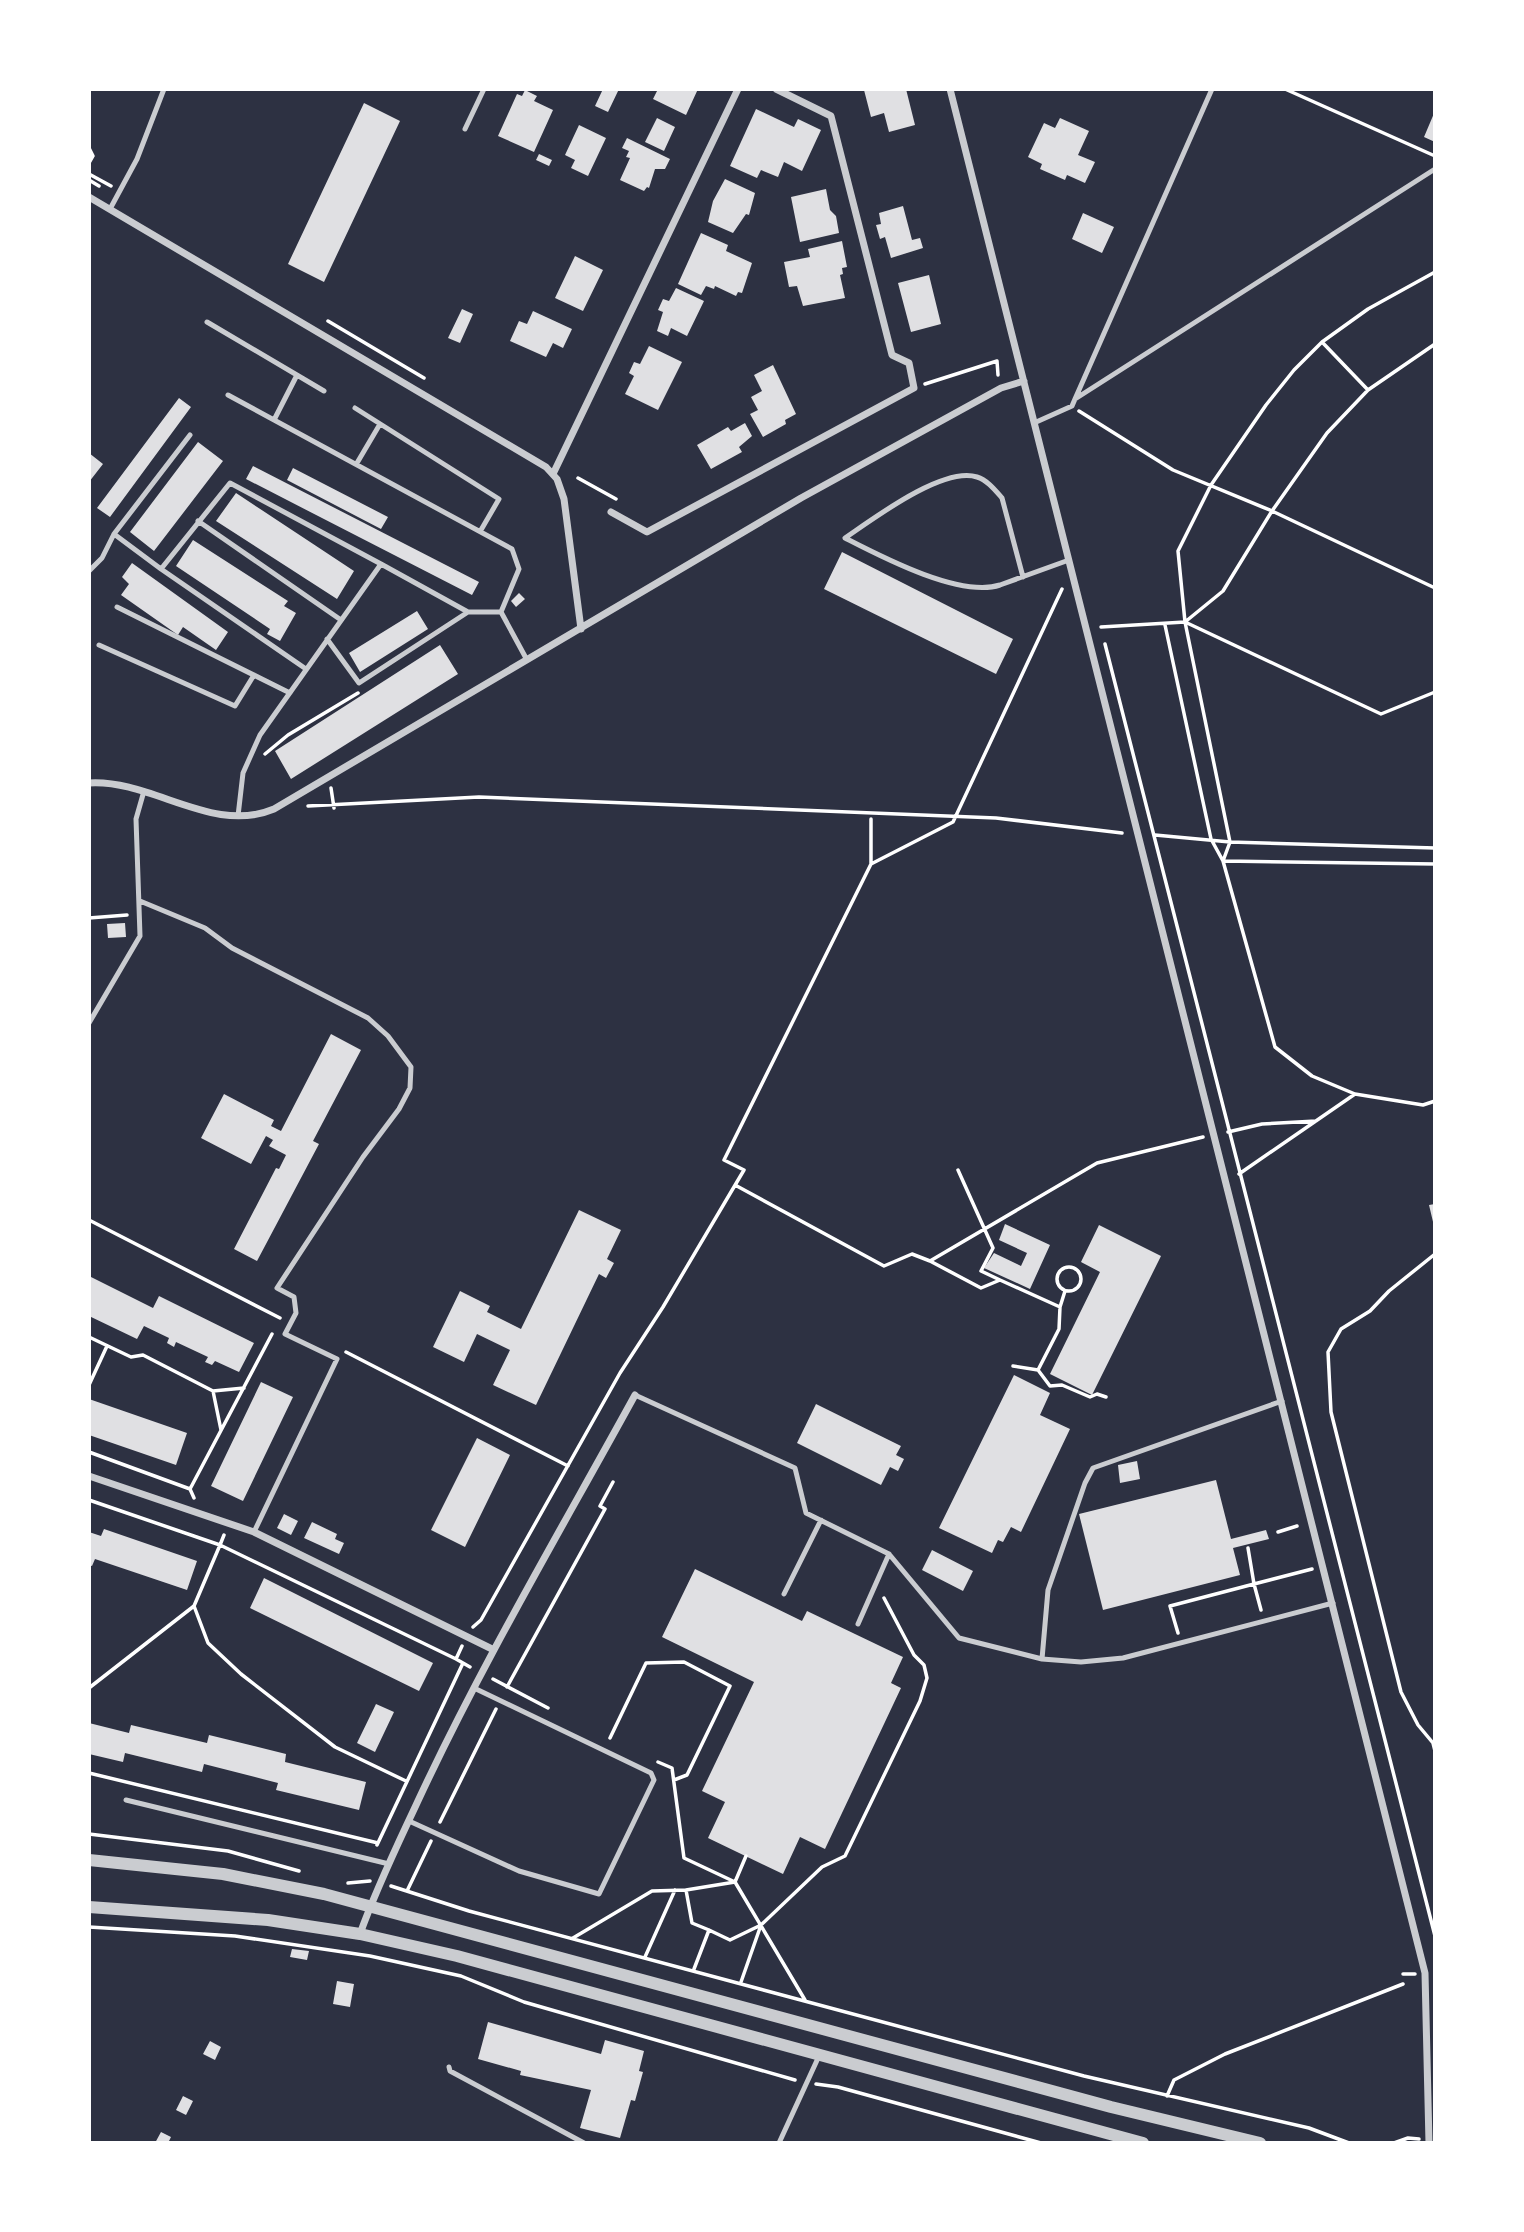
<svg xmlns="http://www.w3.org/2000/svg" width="1524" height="2232" font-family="Arial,sans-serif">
  <rect width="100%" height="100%" fill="#2d3142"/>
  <path fill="#e0e0e3" d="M603 89H619L608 112 595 106Z
    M658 89H698L686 115 653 99Z
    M906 89 915 125 889 132 884 113 871 117 864 90Z
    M525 90 537 96 534 101 553 110 534 152 498 136 517 94 522 96Z
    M364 103 400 121 324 282 288 264Z
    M756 109 794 127 798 119 821 130 802 171 784 162 778 177 761 170 757 178 730 166Z
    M1435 111V142L1424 137Z
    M657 118 675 127 664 151 645 142Z
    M1060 118 1089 131 1078 155 1095 162 1085 183 1067 175 1065 180 1040 169 1042 164 1028 157 1044 123 1055 128Z
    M579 125 606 138 588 176 571 168 575 160 565 155Z
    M627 138 670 159 665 169H655L649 188 647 187 644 191 620 180 630 158 626 157 629 151 622 148Z
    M539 154 552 160 549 166 536 160Z
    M725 179 755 193 749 215 746 214 733 233 708 222 713 201Z
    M826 189 830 210 836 216 839 233 800 242 791 197Z
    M903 206 912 240 920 238 923 248 891 258 885 237 880 239 876 225 881 224 879 213Z
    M1083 213 1114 227 1102 253 1072 239Z
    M701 233 728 245 726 251 752 263 742 293 738 292 736 296 715 286 714 289 706 286 701 295 678 284Z
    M842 241 847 267 842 268 843 274 840 275 845 298 803 306 797 286 789 287 784 262 810 257 808 249Z
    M575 256 603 270 583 311 555 298Z
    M929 275 941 324 911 332 898 283Z
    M676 288 704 301 687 336 671 328 668 336 657 331 663 312 658 310 663 299 669 301Z
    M462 309 473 314 460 343 448 338Z
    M533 311 572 329 563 348 553 343 546 357 510 341 519 321 527 324Z
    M649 346 682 362 658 410 625 394 634 376 629 373 634 362 640 364Z
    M773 365 796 414 785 420 786 424 763 437 750 414 758 410 751 397 762 391 754 375Z
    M179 398 191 407 110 517 97 508Z
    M745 423 752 436 739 447 742 452 711 469 697 445 728 427 731 431Z
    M198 442 223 461 154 551 130 532Z
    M89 453 103 464 89 482Z
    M253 466 479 582 472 595 246 479Z
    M293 468 388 517 381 529 287 480Z
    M236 493 354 571 337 599 216 521Z
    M193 540 288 601 284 606 296 613 280 641 267 634 270 629 176 566Z
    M842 552 1013 639 996 674 824 589Z
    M132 563 228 632 216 650 183 627 178 635 121 595 129 584 122 577Z
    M519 593 525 599 516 607 511 601Z
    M417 611 428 629 360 672 349 653Z
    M440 645 458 674 291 779 275 751Z
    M125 923 126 937 108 938 107 924Z
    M331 1034 361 1050 313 1141 319 1144 257 1261 234 1249 276 1168 279 1169 286 1155 269 1146 273 1140 266 1136 251 1164 201 1138 224 1094 274 1120 271 1126 281 1131Z
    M1435 1204V1226H1434L1429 1205Z
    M579 1210 621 1230 607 1259 614 1263 606 1278 599 1274 536 1405 493 1385 510 1350 477 1334 464 1362 433 1347 460 1291 490 1306 487 1312 521 1329Z
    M1005 1224 1050 1245 1030 1289 984 1268 994 1253 1021 1266 1027 1253 999 1240Z
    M1099 1225 1161 1256 1092 1395 1050 1374 1100 1272 1081 1262Z
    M89 1276 153 1308 159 1296 254 1343 239 1372 215 1361 212 1365 205 1362 208 1357 176 1342 174 1347 167 1343 169 1338 144 1326 137 1339 89 1316Z
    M1014 1375 1050 1393 1040 1415 1070 1429 1021 1532 1011 1527 1003 1542 998 1540 992 1553 939 1528Z
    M261 1382 293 1397 243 1501 211 1486Z
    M89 1399 187 1433 176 1465 89 1435Z
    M816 1404 901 1446 896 1455 904 1459 898 1471 890 1467 881 1485 797 1443Z
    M477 1438 510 1455 465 1547 431 1530Z
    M1137 1461 1140 1479 1120 1483 1118 1465Z
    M1216 1480 1231 1539 1266 1530 1269 1539 1233 1548 1240 1575 1103 1610 1079 1514Z
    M284 1514 298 1521 291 1535 277 1528Z
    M312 1522 337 1534 335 1539 344 1543 339 1554 304 1538Z
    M104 1529 197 1561 187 1590 95 1559 92 1566 89 1565V1532L101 1536Z
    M932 1550 973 1571 963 1591 922 1570Z
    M695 1569 802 1621 807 1611 903 1657 891 1683 901 1688 825 1849 800 1837 783 1874 708 1838 725 1802 702 1791 754 1682 662 1637Z
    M264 1578 433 1663 419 1691 250 1608Z
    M376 1704 394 1712 375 1752 357 1743Z
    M89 1723 129 1733 131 1725 207 1743 209 1735 286 1754 285 1762 366 1782 359 1810 276 1790 278 1783 204 1764 202 1772 125 1753 123 1762 89 1754Z
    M292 1949 309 1951 307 1960 290 1957Z
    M337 1981 354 1984 350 2007 333 2004Z
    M488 2022 601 2054 605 2040 644 2051 639 2071 643 2072 635 2101 631 2100 620 2138 580 2128 591 2090 520 2075 521 2071 478 2059Z
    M210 2041 221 2047 215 2060 203 2054Z
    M183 2096 193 2101 186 2115 176 2110Z
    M161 2132 171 2137 168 2143H155Z"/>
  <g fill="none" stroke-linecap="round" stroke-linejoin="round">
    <path stroke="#fff" stroke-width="3.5" d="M1285 89 1435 156
      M89 148 93 156 89 163
      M89 174 111 186
      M89 180 99 186
      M328 321 424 378
      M1322 342 1368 390 1435 344
      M925 384 997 361 998 375
      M1079 411 1173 470 1272 511 1435 588
      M578 478 616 499
      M1185 622 1223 591 1272 511 1327 433 1368 390
      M1165 625 1211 839 1223 861 1435 864
      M1101 627 1185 622 1381 714 1435 692
      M1105 644 1435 1936
      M265 754 288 735 358 693
      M331 788 334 808
      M308 806 479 797 996 818 1122 833
      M871 819V864
      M1155 835 1230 842 1435 848
      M89 918 127 915
      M1355 1094 1423 1105 1435 1101
      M1228 1132 1262 1124 1316 1121
      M958 1170 993 1248 981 1271 1000 1280
      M1239 1174 1355 1094 1312 1076 1275 1047 1223 861 1230 842 1185 622 1178 551 1211 485 1266 405 1294 370 1322 342 1368 309 1435 272
      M735 1185 884 1266 912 1254 930 1261 1097 1163 1203 1137
      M89 1220 280 1318
      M930 1261 981 1288 1000 1280 1060 1307
      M1057 1279a12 12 0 1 1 24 0a12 12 0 1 1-24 0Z
      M1065 1291 1060 1307 1059 1329 1038 1370 1050 1386 1062 1385 1090 1397 1097 1394 1106 1397
      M89 1337 131 1357 143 1355 213 1391 244 1388
      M346 1352 568 1466
      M1013 1366 1038 1370
      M89 1385 107 1346
      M213 1391 221 1430
      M89 1452 190 1489
      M194 1498 190 1489 272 1334
      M89 1500 220 1545 224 1535
      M1278 1532 1297 1526
      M194 1606 208 1643 241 1674 335 1747 406 1781
      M1261 1610 1254 1584 1312 1569
      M473 1627 481 1620 620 1373 663 1307 744 1170 724 1160 871 864 953 822 1062 589
      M1178 1633 1170 1606 1254 1584 1248 1548
      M462 1646 456 1659 470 1667
      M493 1679 548 1708
      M507 1687 605 1509 600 1506 613 1482
      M89 1688 194 1606 220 1545 456 1659
      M610 1738 646 1663 684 1662 730 1686 687 1775 674 1780
      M1433 1743 1418 1725 1401 1692 1331 1412 1328 1352 1341 1329 1370 1311 1389 1291 1435 1254
      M1435 1745 1433 1743 1435 1751
      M658 1762 672 1768 684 1858 735 1882 805 2000
      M89 1773 378 1843
      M440 1822 496 1709
      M89 1834 228 1851 299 1871
      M377 1845 463 1663
      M348 1883 370 1881
      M391 1886 469 1911 1084 2076 1309 2128 1349 2143
      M407 1891 431 1841
      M89 1927 235 1936 370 1956 461 1976 524 2002 795 2080
      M709 1930 692 1923 686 1890 735 1882 746 1856
      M573 1938 652 1891 686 1890
      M645 1957 675 1890
      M694 1969 709 1930 730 1940 761 1925 822 1867 845 1856 920 1701 927 1678 924 1665 914 1655 884 1598
      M1403 1974H1415
      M741 1982 761 1925
      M816 2084 838 2087 1041 2143
      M1167 2096 1174 2080 1225 2054 1403 1984
      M1394 2143 1408 2138 1419 2139"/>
    <path stroke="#caccd0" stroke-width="5" d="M465 129 484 89
      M110 209 137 159 164 89
      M207 322 324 391
      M228 395 512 549 519 569 501 612
      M1075 399 1212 89
      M355 408 499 499 481 530
      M274 420 297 375
      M1034 423 1072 406 1075 399 1435 169
      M357 463 380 424
      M198 521 341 620
      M161 569 114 534 190 435
      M89 571 102 558 114 534
      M1023 577 1002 498C995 490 987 480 977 477 943 466 873 519 845 538 882 557 960 598 1000 585L1069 560
      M117 607 290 693
      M327 639 359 683 468 612
      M99 645 235 706 254 675
      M306 669 161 569 230 483 381 564
      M238 816 243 773 260 735 381 564 468 612H501L527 660
      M140 901 205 928 232 948 368 1018 388 1036 411 1067 410 1088 399 1109 363 1157 277 1288 294 1297 296 1313 285 1334 337 1359 254 1532
      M89 1023 140 936 136 819 144 791
      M635 1395 795 1468 806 1513 889 1554 858 1624
      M889 1554 959 1638 1042 1659 1081 1662 1123 1658 1333 1603
      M784 1594 821 1520
      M1042 1659 1048 1590 1085 1483 1093 1468 1282 1401
      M126 1800 389 1864
      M409 1821 519 1871 599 1894 654 1780 651 1773 474 1688
      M449 2067 450 2071 584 2143
      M779 2143 819 2056"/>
    <path stroke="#caccd0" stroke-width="7" d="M950 89 1425 1973 1429 2143
      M89 197 546 467 557 479 564 499 581 629
      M553 474 738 89
      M611 512 647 532 914 388 909 363 892 355 831 116 776 89
      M89 783C152 779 212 835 274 809L801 498 1001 388 1024 381
      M89 1476 254 1532 492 1649
      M360 1934C376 1889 397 1846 417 1803 482 1663 561 1530 635 1395"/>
    <path stroke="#caccd0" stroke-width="12" d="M89 1860 223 1874 324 1894 1111 2107 1260 2143
      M89 1907 268 1920 360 1934 457 1956 1143 2143"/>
  </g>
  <rect width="1524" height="2232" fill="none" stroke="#ffffff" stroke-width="182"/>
</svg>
